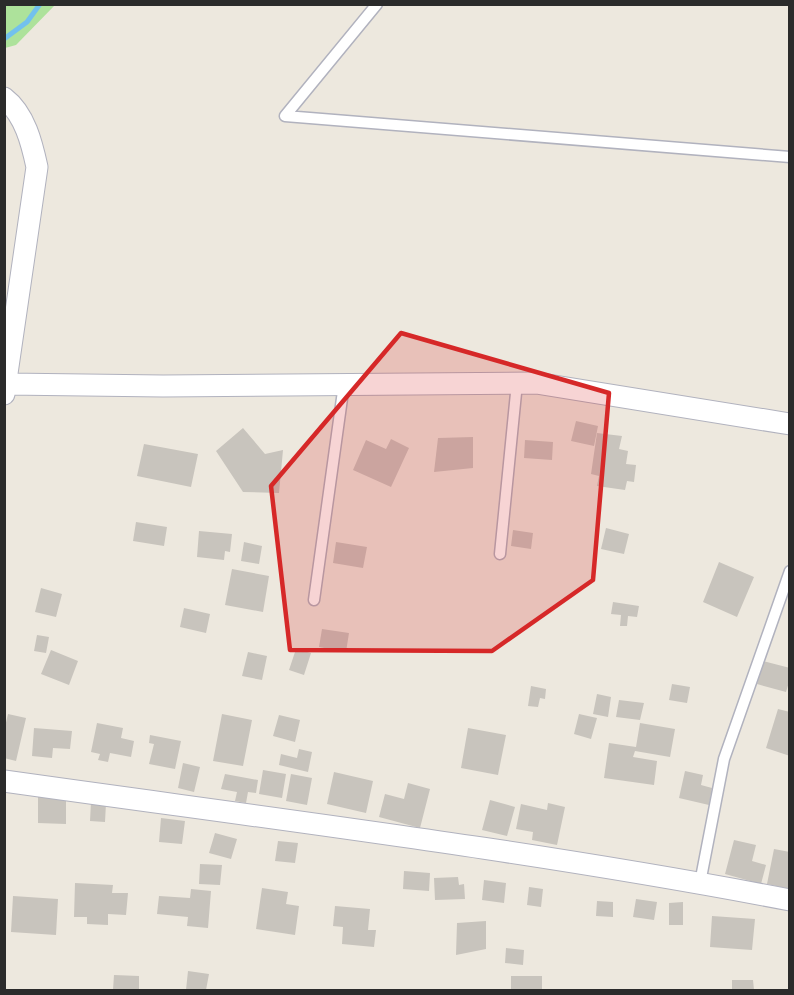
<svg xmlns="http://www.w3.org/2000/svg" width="794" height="995" font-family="'Fira Sans Condensed',sans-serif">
  <rect width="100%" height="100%" fill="#ede8de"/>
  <path fill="#ade29b" d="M5 4H55V5L16 45 5 48Z"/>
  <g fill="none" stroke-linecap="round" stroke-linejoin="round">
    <path stroke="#72c1ed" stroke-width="5" d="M4 39 27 22 40 4"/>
  </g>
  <path fill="#c8c4bd" d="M576 421 598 426 594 446 571 441Z
    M243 428 265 454 283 450 279 493 243 492 216 451Z
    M597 433 622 436 619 449 628 451 626 464 636 465 634 482 627 481 625 490 597 486 599 476 591 474Z
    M473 437V468L434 472 438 438Z
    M391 439 409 448 391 487 353 470 366 440 386 449Z
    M525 440 553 442 552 460 524 458Z
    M144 444 198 454 191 487 137 476Z
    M136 522 167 527 164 546 133 541Z
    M606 528 629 534 624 554 601 549Z
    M513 530 533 533 531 549 511 546Z
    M199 531 232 534 230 552 225 551 224 560 197 557Z
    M244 542 262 546 259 564 241 561Z
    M336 542 367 547 363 568 333 563Z
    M719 562 754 577 737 617 703 602Z
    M232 569 269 576 263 612 225 605Z
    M41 588 62 594 56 617 35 612Z
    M613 602 639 606 637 617 628 616 627 626H620L621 615 611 614Z
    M184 608 210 614 206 633 180 627Z
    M322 629 349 633 346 652 319 647Z
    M37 635 49 637 46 653 34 651Z
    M296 649 311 653 304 675 289 670Z
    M51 650 78 661 69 685 41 674Z
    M248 652 267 656 262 680 242 676Z
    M763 661 790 668V679L786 692 757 684Z
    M672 684 690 687 687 703 669 700Z
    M531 686 546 689 545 699 540 698 538 707 528 706Z
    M597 694 611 697 608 717 593 714Z
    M619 700 644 703 640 720 616 717Z
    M778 709 790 712V756L766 748Z
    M8 714 26 718 16 761 4 758V731Z
    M222 714 252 720 243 766 213 761Z
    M579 714 597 718 591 739 574 734Z
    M279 715 300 720 295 742 273 736Z
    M97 723 123 728 121 738 134 741 131 757 110 753 108 762 98 760 100 754 91 752Z
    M640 723 675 729 670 757 635 751 633 757 657 761 654 785 604 778 609 743 636 747Z
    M34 728 72 731 70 749 53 748 52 758 32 756Z
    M468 728 506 735 498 775 461 768Z
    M150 735 181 741 175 769 149 764 154 744 149 743Z
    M299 749 312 752 308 772 279 765 281 754 297 758Z
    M183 763 200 767 194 792 178 788Z
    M263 770 286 774 282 798 259 794Z
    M685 771 703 775 701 785 712 788 709 805 679 798Z
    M334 772 373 781 366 813 327 804Z
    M225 774 258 780 256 793 248 792 246 803 235 801 237 792 221 789Z
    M291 774 312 778 307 805 286 801Z
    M408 783 430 789 420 828 379 817 385 794 404 799Z
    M38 797H66V824L38 823Z
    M490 800 515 807 507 836 482 830Z
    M91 802 106 803 105 822 90 821Z
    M548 803 565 807 557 845 532 840 533 832 516 829 521 804 547 810Z
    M161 818 185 821 182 844 159 842Z
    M215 833 237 839 231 859 209 853Z
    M734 840 756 845 752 861 766 865 761 884 725 874Z
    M278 841 298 843 295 863 275 861Z
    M774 849 790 852V889L767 884Z
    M200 864 222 865 220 885 199 884Z
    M404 871 430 873 429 891 403 889Z
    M458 877 459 885 464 884 465 899 435 900 434 878Z
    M484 880 506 883 504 903 482 900Z
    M75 883 113 885 112 893H128L126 915 108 914V925L87 924V917H74Z
    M529 887 543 889 541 907 527 905Z
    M262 888 288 892 286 904 299 906 295 935 256 929Z
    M191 889 211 891 208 928 187 926 188 917 157 914 159 896 190 898Z
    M13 896 58 899 56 935 11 932Z
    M636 899 657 902 654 920 633 917Z
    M597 901 613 902V917L596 916Z
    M683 902V925H669V903Z
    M335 906 370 909 368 930H376L374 947 342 944 343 927 333 926Z
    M712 916 755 919 752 950 710 947Z
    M486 921V949L456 955 457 923Z
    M506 948 524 950 523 965 505 963Z
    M188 971 209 974 206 990H186Z
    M114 975 139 976V990H113Z
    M511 976H542V990H511Z
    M732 980H753L754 990H732Z"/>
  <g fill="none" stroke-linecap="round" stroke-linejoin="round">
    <defs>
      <path id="lane" d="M377 4 285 116 790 157
        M500 554 517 383
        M314 600 344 384
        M700 883 724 759 790 571"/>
      <path id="street" d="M4 98C25 114 32 144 37 167L4 394
        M7 384 163 386 536 383 790 424
        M4 781C266 818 530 850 790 900"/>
    </defs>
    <use href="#lane" stroke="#b1b2be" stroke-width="13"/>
    <use href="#street" stroke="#b1b2be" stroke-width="23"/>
    <use href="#lane" stroke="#fff" stroke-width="10"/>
    <use href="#street" stroke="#fff" stroke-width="21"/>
  </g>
  <path fill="#d62828" fill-opacity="0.2" stroke="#d62828" stroke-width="4.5" stroke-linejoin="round" d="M401 333 609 393 593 580 492 651 290 650 271 486Z"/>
  <rect width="794" height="995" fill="none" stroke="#2b2b2b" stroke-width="12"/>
</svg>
